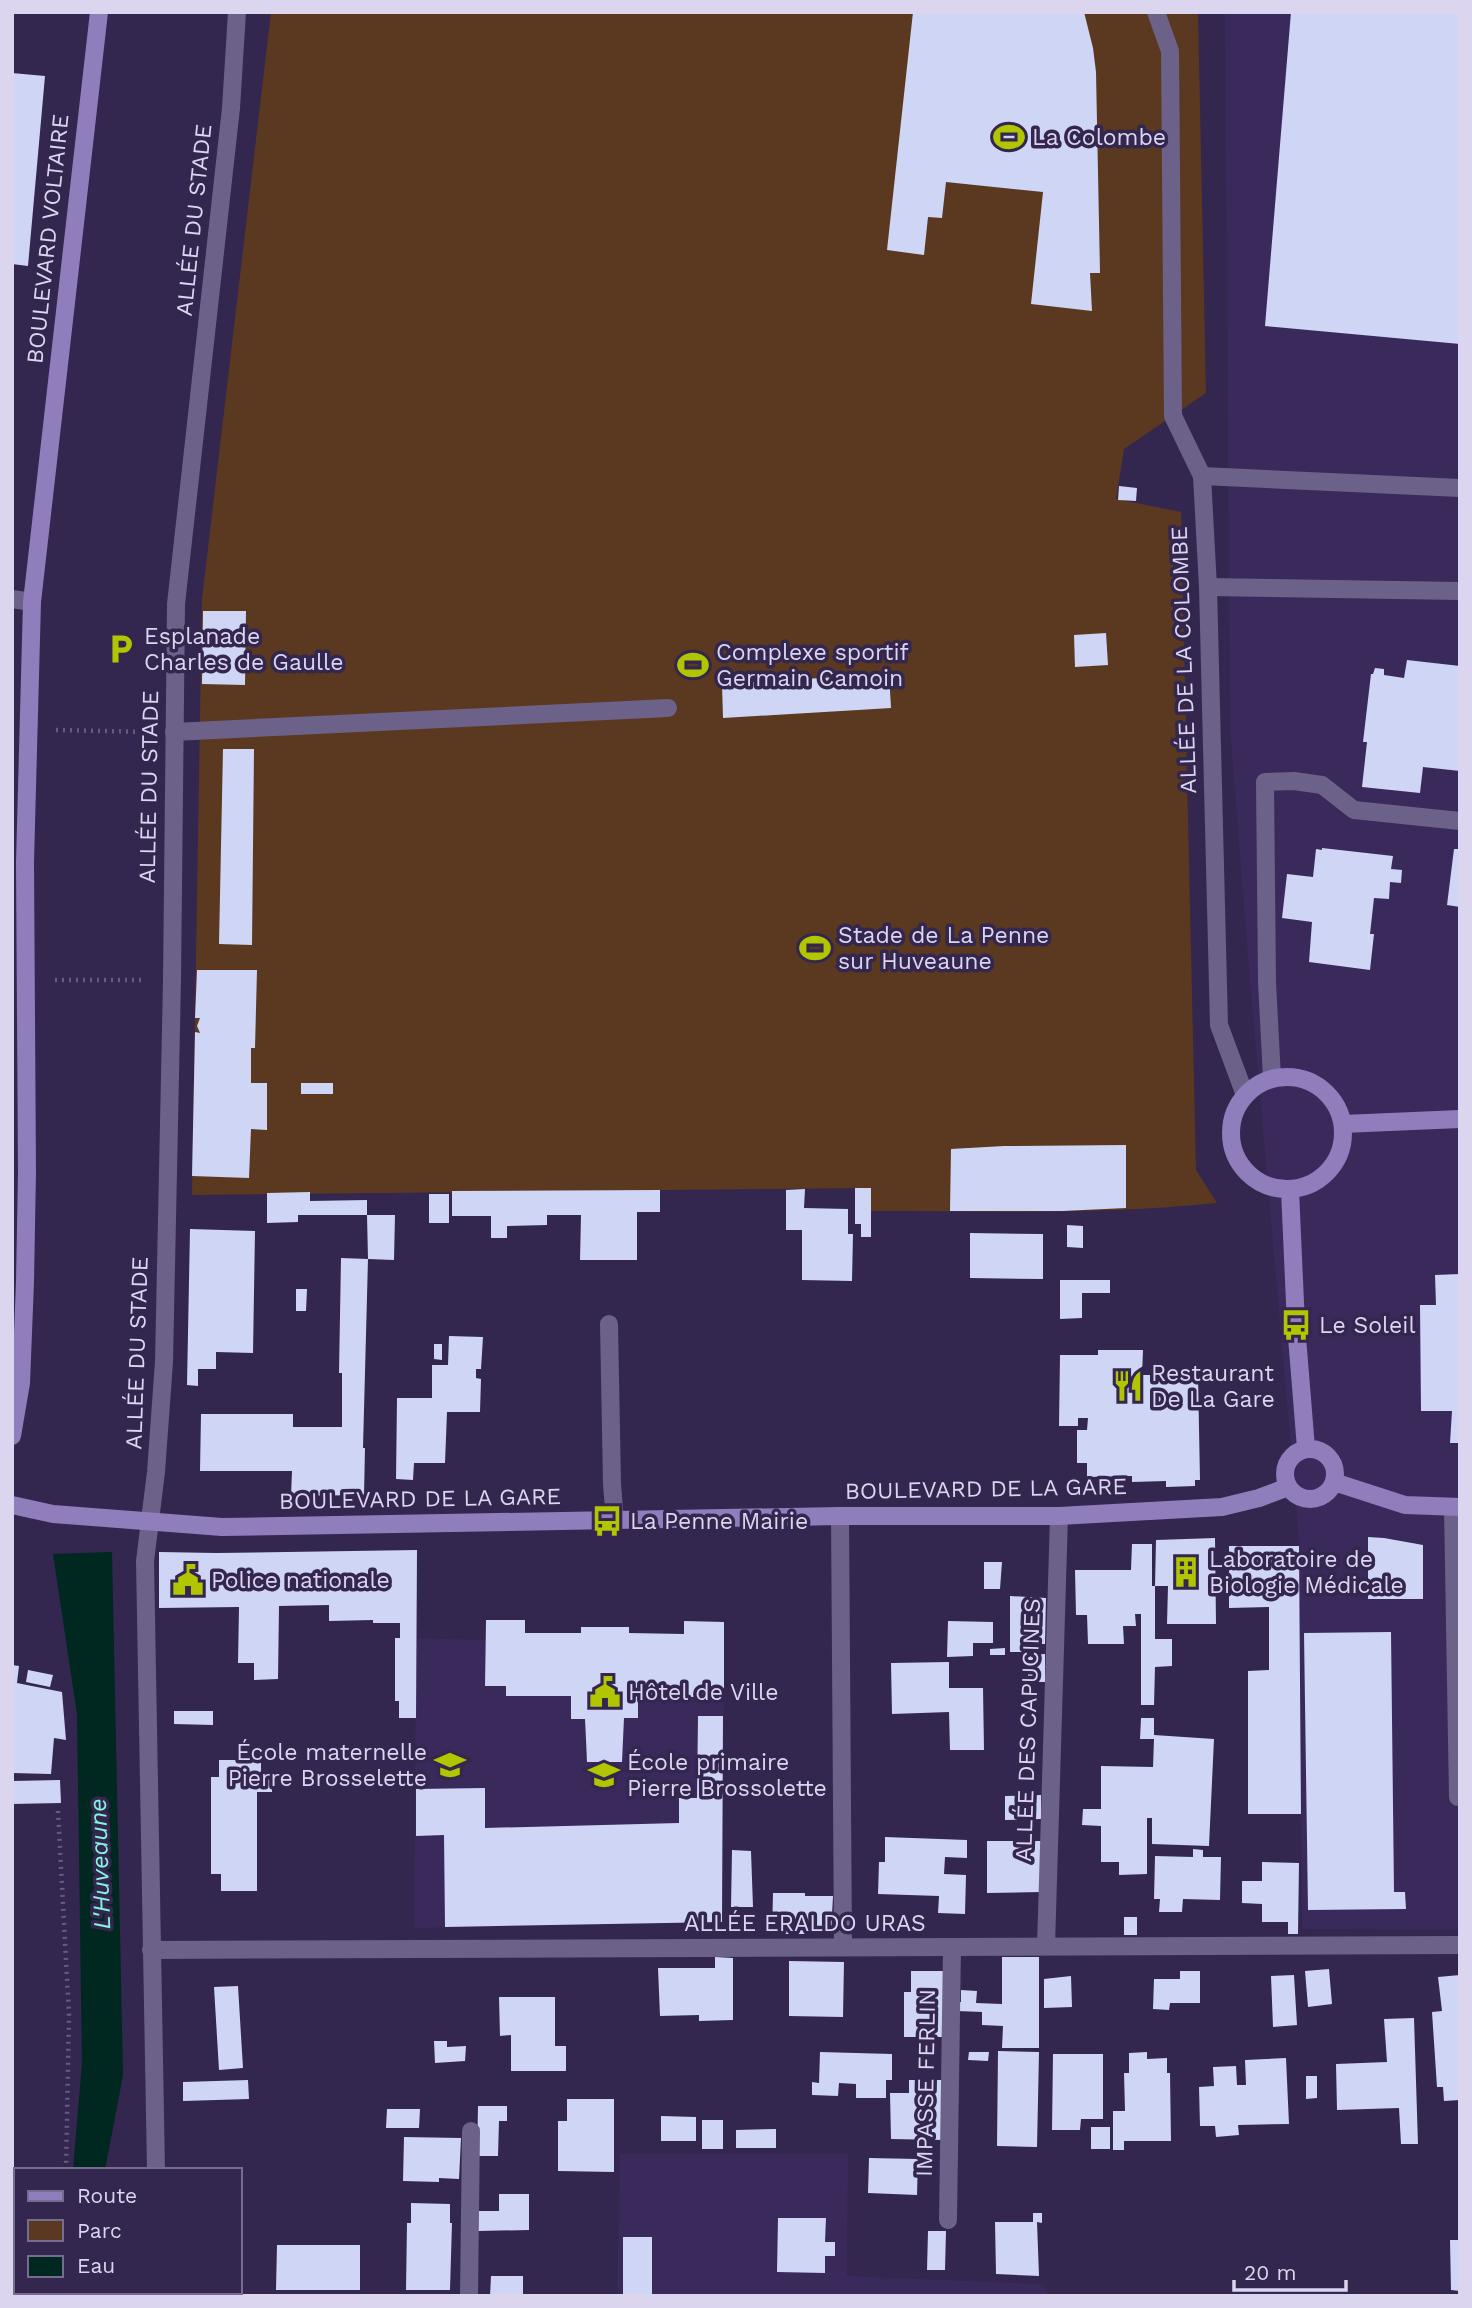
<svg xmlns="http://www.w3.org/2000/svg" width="1472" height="2308" font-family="'Work Sans',sans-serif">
  <rect width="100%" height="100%" fill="#33264f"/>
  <path fill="#3a2a5b" d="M1225 12H1460V1930L1302 1929 1299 1539 1250 982 1230 729Z
    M416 1638 486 1640 485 1686H506V1696H571V1718L585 1719V1754L587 1755V1762H622L624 1718H638V1697H704V1688H724L722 1922 414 1928Z
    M620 2154H848L847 2276 1042 2284 1052 2296H617Z"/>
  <path fill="#5b3920" d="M271 12H1198L1206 393 1124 449 1116 499 1181 512 1196 1170 1217 1203C1102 1215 986 1211 871 1211V1188L192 1195 202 599Z"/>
  <path fill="#002720" d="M112 1552 123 2075 105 2170H73L82 2063 77 1714 53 1554Z"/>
  <path fill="#cfd5f5" d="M913 12H1084L1093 48 1096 72 1100 273H1090L1092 311 1031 304 1043 192 946 182 942 218 928 217 924 255 887 250Z
    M1291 12H1460V344L1265 326Z
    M12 73 45 76 28 266 12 264Z
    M1119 486 1137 488 1136 501 1118 500Z
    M203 611H246L245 685 202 684Z
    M1106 633 1108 665 1075 667 1074 635Z
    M1407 660 1460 666V771L1423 767 1420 793 1362 787 1367 742H1363L1371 674H1373L1375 668 1384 669V675L1404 678Z
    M889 674 891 708 723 718 722 684Z
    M223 749H254L252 945 219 944Z
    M1322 848 1393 856 1391 869 1402 870 1401 883 1390 882 1389 899 1374 898 1370 934H1374L1370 970 1309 962 1312 922 1282 918 1287 874 1313 877 1316 849 1322 850Z
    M1454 849H1460V907L1447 905Z
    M197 970H257L255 1048H251V1083H267V1130L251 1129 249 1178 192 1176 195 1032 200 1033 197 1026 200 1018H195Z
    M301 1083H333V1094H301Z
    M1126 1145V1208L1062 1211H950L951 1149 1004 1146Z
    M855 1188H871V1237H861V1224H855Z
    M805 1189 804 1208 848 1209V1234H853L852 1281 802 1280V1230H786V1190Z
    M660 1190V1212H637V1260H580L581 1215H547V1225L507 1226V1238H491V1216H452V1191Z
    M310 1192V1201L367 1200V1215H298V1222L267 1223V1193Z
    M429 1194H449V1223H429Z
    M367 1215H395L394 1260 368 1259Z
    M1067 1225 1083 1226V1248L1067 1247Z
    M190 1229 255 1231 253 1353 216 1352V1369H198V1386L187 1385Z
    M970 1233 1043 1234V1279L970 1278Z
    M341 1258 368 1259 363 1448H365L364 1495 291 1496 292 1471H200L201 1414H293V1427H342V1373H339Z
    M1460 1274V1443H1450L1452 1411H1421L1420 1305H1436L1435 1275Z
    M1060 1280H1110V1293H1082V1318L1060 1319Z
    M296 1289H307L306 1311H296Z
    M449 1336 483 1337 481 1369H476V1378L481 1379 480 1412H447L445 1463H414L413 1480 396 1479 397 1398H432V1365H448Z
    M434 1344H442V1360L434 1359Z
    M1098 1350H1143L1142 1375H1198L1200 1480H1195V1486L1166 1487V1481L1132 1482V1476L1087 1477V1463H1077V1430H1087L1088 1418H1078V1426H1059L1060 1355H1098Z
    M1368 1537 1384 1538 1423 1545V1599H1368Z
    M1215 1538 1216 1624H1167L1168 1586H1155L1156 1540Z
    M1132 1544H1152V1586H1155V1639H1172V1666L1155 1667 1154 1705H1141V1614H1135L1136 1626H1123L1124 1644H1088L1087 1615H1076L1075 1570H1131Z
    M1229 1546H1299L1301 1814H1248V1671L1269 1670V1607L1229 1608Z
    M417 1550 416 1718H399V1701H395V1638H400V1623H373V1620L329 1621V1605L279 1606 278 1679 254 1680V1663H238L239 1607 159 1608V1552L216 1553Z
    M984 1562H1002L1000 1589H984Z
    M1010 1596 1046 1598 1045 1644H1029V1652H1010Z
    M486 1620H525V1633H581V1627H629V1633L684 1634V1621L724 1622V1688H704V1697H638V1718H624L622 1762H587L585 1719H571V1696H506V1686H485Z
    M948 1621 993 1622V1643H973V1656L947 1657Z
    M1391 1632 1394 1892H1405L1406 1909 1308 1910 1304 1633Z
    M1005 1648V1655H990V1649Z
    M1045 1654V1682H1028V1655Z
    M949 1662V1688H983L984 1750H950L949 1712 892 1714 891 1663Z
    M12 1665 19 1666 17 1683 62 1692 66 1740 54 1738 51 1774 12 1773Z
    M28 1670 53 1675 50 1687 26 1682Z
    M174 1711H213V1725L174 1724Z
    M698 1716H723L722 1922 445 1927 444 1835 416 1836V1789L485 1788V1828L679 1823V1798H697Z
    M1141 1718H1154V1735L1214 1739 1209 1846 1152 1844V1818H1147V1874L1119 1875V1862H1101V1826L1082 1825 1083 1809H1101V1766L1153 1767 1154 1739H1140Z
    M219 1760H261V1780L272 1779V1792H257V1891H221V1874H211V1777H219Z
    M60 1780 61 1803 12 1804V1781Z
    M1041 1795V1819L1005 1820V1796Z
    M885 1837 967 1840V1858L945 1857 944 1874 966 1875 965 1914 938 1913 939 1896 878 1894 879 1862H885Z
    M987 1841H1041V1892L987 1893Z
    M1193 1849 1203 1850V1857H1221L1220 1900 1183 1899 1182 1912H1159L1160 1899H1154L1155 1856 1193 1857Z
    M732 1850 751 1851 753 1907H731Z
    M1262 1862 1299 1863 1298 1934H1288V1922H1262V1904L1242 1903V1881H1262Z
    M773 1893H805V1896H833L831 1934H772Z
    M1124 1917H1137V1935H1124Z
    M715 1957 733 1958V2020L699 2021V2015L660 2016 658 1968H715Z
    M1002 1957H1039V2048H1002L1003 2026 982 2025V2012L957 2011V2002H961V1990L977 1991 976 2003 1002 2004Z
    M789 1961 844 1962 843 2017 789 2016Z
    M1329 1969 1332 2004 1308 2007 1305 1971Z
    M911 1971H946L945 2037H904V1992H911Z
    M1180 1971H1200V2003H1170L1169 2010 1153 2009 1154 1979H1180Z
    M1294 1975 1297 2025 1273 2027 1271 1976Z
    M1460 1975V2100L1444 2101 1443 2087H1437L1432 2012 1442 2011 1438 1977Z
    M1071 1976 1072 2007 1044 2008V1979Z
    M238 1986 243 2068 219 2070 214 1987Z
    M499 1997H555V2046H566V2071H511V2035L500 2036Z
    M1414 2018 1418 2144H1401L1399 2108 1337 2110 1336 2064 1387 2062 1384 2019Z
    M434 2041H447V2047L466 2046 465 2061 435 2063Z
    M998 2051 1039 2052 1037 2147 997 2146Z
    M820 2052 892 2054V2080H886V2098H856V2084L839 2083 838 2096 812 2095V2082L819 2083Z
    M969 2052H989L988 2061 968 2060Z
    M1147 2052V2059L1167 2058V2073H1170L1171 2141H1124V2150H1113V2111H1125L1124 2073H1129V2053Z
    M1053 2054H1103V2119H1081L1080 2130H1052Z
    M1286 2058 1289 2124 1238 2125 1239 2135 1216 2137 1215 2126H1200L1199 2087 1214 2086 1213 2067 1236 2066 1237 2085H1246L1245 2060Z
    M1306 2076H1317V2098L1306 2099Z
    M248 2080 249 2099 183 2101V2082Z
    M909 2080H946L944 2140 891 2139 890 2093H909Z
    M567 2099H614V2172L558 2171V2121H567Z
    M478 2106H507V2121H499L498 2156H477Z
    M387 2109H420L419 2128H386Z
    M661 2116 696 2117V2141H661Z
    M702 2120H723V2149H702Z
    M1091 2127H1110V2149H1091Z
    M776 2129V2148H736V2130Z
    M404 2137 461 2138 459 2179 439 2178V2182L403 2181Z
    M869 2158 918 2159 917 2195 868 2193Z
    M499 2194H529V2230L478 2231V2211H499Z
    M411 2203 450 2204V2223H452L450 2290H406L407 2223H411Z
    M1033 2213H1042V2223L1037 2222 1039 2276 996 2274 995 2222H1033Z
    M778 2218H826L825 2242H835V2256H825V2273L777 2272Z
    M928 2231H946L945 2270H927Z
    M623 2237H652V2296H623Z
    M1450 2240H1460V2291L1451 2290Z
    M277 2245H360V2290H276Z
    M491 2276H523V2296H490Z"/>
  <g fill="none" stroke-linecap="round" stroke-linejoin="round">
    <path stroke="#665b80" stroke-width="4.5" stroke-dasharray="2 5" stroke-linecap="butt" d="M56 730 149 732
      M55 980H145
      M58 1811 69 2015 66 2170
      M62 2295V2292"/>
    <path stroke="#6c6189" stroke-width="18" d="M1156 12 1170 51 1173 416 1202 476
      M1208 587 1460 591
      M12 599 32 602
      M174 732 668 708
      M1272 1078 1267 982 1265 782 1294 781 1322 785 1354 810 1460 821
      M609 1324 612 1484 615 1521
      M1453 1507 1458 1797
      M948 2220 952 1947"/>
    <path stroke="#6c6189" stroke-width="18" d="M1245 1095 1219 1025 1208 587 1202 476 1460 488
      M840 1516 843 1947
      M1046 1946 1059 1516
      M151 1950 1460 1945
      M156 2170 145 1561 156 1472 164 1362 172 980 176 604 231 108 237 12
      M159 2292V2296
      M469 2296 471 2131"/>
    <path stroke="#8f7dbc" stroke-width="18" d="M1231 1133a56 56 0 1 1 112 0a56 56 0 1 1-112 0Z
      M1343 1124 1460 1119
      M1290 1190 1296 1325 1306 1448
      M12 1436 21 1383 25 1282 27 1172 25 862 32 602 99 12
      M1285 1474a25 25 0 1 1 50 0a25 25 0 1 1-50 0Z
      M1334 1482 1405 1505 1460 1507
      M12 1505 53 1514 222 1527 840 1516H1059L1222 1507 1259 1498 1288 1487"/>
  </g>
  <defs>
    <symbol id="stadium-bare" viewBox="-9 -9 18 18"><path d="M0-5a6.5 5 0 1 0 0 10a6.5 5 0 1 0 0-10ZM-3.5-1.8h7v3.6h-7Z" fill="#b1c500" stroke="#33264f" stroke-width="2.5" paint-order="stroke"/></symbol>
    <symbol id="parking-bare" viewBox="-9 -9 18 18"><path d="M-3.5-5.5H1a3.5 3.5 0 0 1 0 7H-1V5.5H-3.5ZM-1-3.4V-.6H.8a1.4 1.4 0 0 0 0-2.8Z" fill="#b1c500" stroke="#33264f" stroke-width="2.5" paint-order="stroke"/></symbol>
    <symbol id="bus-bare" viewBox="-9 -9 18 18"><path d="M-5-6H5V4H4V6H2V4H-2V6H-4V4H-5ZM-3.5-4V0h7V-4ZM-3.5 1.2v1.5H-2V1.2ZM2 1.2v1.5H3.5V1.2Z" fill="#b1c500" stroke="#33264f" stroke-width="2.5" paint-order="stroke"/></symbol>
    <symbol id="restaurant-bare" viewBox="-9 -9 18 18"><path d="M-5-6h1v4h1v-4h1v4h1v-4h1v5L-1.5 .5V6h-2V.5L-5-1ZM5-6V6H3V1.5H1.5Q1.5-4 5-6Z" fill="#b1c500" stroke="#33264f" stroke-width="2.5" paint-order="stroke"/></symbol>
    <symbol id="building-bare" viewBox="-9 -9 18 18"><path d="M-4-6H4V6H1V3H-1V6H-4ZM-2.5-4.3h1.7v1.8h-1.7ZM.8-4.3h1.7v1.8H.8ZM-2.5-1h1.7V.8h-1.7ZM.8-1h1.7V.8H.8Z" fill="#b1c500" stroke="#33264f" stroke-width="2.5" paint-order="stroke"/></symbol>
    <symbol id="civic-bare" viewBox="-9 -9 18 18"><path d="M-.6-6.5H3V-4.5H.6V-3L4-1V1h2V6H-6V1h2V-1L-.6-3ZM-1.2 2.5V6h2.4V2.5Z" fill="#b1c500" stroke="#33264f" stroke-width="2.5" paint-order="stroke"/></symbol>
    <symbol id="school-bare" viewBox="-9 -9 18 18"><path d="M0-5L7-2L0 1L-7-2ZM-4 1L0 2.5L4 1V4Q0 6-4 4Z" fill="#b1c500" stroke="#33264f" stroke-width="2.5" paint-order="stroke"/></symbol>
  </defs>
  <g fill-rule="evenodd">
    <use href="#stadium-bare" x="987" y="115" width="44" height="44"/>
    <use href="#parking-bare" x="99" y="627" width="44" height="44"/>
    <use href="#stadium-bare" x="671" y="643" width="44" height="44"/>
    <use href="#stadium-bare" x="793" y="926" width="44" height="44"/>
    <use href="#bus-bare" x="1274" y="1303" width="44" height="44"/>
    <use href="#restaurant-bare" x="1106" y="1364" width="44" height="44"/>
    <use href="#bus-bare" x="585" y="1499" width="44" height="44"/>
    <use href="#building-bare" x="1164" y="1550" width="44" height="44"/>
    <use href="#civic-bare" x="166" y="1558" width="44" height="44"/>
    <use href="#civic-bare" x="583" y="1670" width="44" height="44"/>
    <use href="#school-bare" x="428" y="1743" width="44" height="44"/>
    <use href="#school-bare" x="582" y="1753" width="44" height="44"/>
  </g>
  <g text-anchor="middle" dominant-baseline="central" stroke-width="7" stroke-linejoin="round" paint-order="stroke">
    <g font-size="23" fill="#dbd5f0" stroke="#33264f" text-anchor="start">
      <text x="1032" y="137">La Colombe</text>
      <text x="144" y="636">Esplanade<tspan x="144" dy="26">Charles de Gaulle</tspan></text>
      <text x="716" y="652">Complexe sportif<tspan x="716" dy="26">Germain Camoin</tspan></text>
      <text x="838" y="935">Stade de La Penne<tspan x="838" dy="26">sur Huveaune</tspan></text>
      <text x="1319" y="1325">Le Soleil</text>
      <text x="1151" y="1373">Restaurant<tspan x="1151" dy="26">De La Gare</tspan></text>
      <text x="630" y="1521">La Penne Mairie</text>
      <text x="1209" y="1559">Laboratoire de<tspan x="1209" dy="26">Biologie Médicale</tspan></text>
      <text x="211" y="1580">Police nationale</text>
      <text x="628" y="1692">Hôtel de Ville</text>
      <text x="427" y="1752" text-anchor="end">École maternelle<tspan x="427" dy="26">Pierre Brosselette</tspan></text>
      <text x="627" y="1762">École primaire<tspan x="627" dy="26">Pierre Brossolette</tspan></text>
    </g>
    <g font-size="23" fill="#dbd5f0" stroke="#33264f">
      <text transform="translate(194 220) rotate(-84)">ALLÉE DU STADE</text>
      <text transform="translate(48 239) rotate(-84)">BOULEVARD VOLTAIRE</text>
      <text transform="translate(1184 660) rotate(-92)">ALLÉE DE LA COLOMBE</text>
      <text transform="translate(149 787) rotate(-89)">ALLÉE DU STADE</text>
      <text transform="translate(137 1353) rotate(-88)">ALLÉE DU STADE</text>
      <text transform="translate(986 1489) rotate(-1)">BOULEVARD DE LA GARE</text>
      <text transform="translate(420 1499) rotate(-1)">BOULEVARD DE LA GARE</text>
      <text transform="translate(1028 1730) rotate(-88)">ALLÉE DES CAPUCINES</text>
      <text x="805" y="1923">ALLÉE ERALDO URAS</text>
      <text transform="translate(926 2083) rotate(-89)">IMPASSE FERLIN</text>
    </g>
    <g font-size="24" font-style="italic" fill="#84f5db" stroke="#33264f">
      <text transform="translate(100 1864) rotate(-92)">L'Huveaune</text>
    </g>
  </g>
  <rect width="1472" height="2308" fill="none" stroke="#dbd5f0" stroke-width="28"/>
  <rect x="14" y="2168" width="228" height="126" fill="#33264f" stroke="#766c8f" stroke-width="2"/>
  <rect x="28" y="2191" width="35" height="10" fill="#8f7dbc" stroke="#766c8f" stroke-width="2"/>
  <text x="77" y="2203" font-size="21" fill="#dbd5f0">Route</text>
  <rect x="28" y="2220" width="35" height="21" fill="#5b3920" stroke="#766c8f" stroke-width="2"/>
  <text x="77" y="2238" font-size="21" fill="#dbd5f0">Parc</text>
  <rect x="28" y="2256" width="35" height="21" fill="#002720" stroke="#766c8f" stroke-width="2"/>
  <text x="77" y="2273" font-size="21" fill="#dbd5f0">Eau</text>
  <path d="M1234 2280v10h112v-10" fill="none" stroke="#dbd5f0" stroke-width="3.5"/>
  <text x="1244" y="2280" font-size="21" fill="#dbd5f0" stroke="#33264f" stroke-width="5" paint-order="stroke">20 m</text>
</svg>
